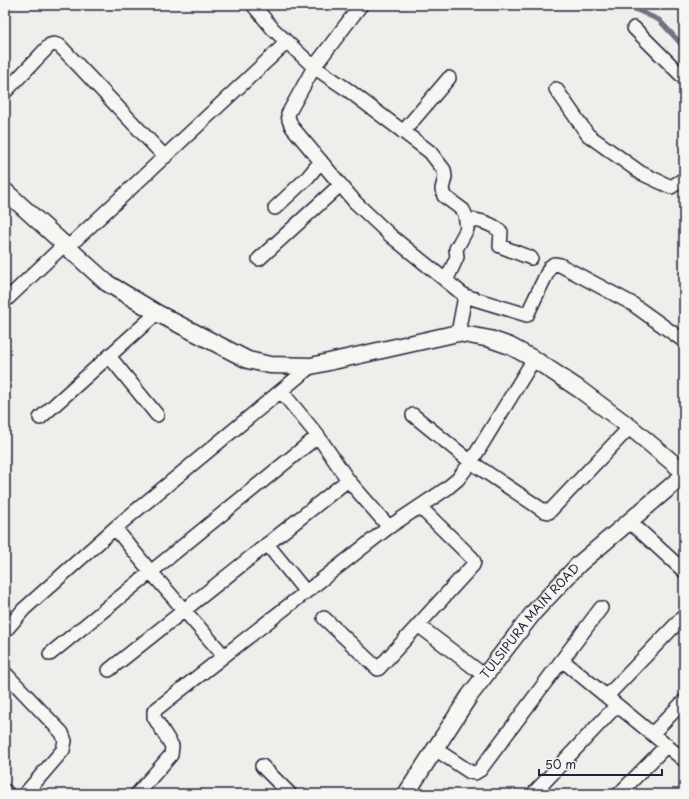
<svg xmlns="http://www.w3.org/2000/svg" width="689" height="799" viewBox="0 0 689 799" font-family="'Playpen Sans',sans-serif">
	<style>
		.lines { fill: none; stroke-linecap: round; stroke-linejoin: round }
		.stream { stroke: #727281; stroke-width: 5 }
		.minor-casing { stroke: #22223b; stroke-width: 16 }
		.tertiary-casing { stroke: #22223b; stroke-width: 19 }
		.minor { stroke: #f6f6f2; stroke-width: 13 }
		.tertiary { stroke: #f6f6f2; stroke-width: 16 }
		.labels { text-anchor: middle; stroke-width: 4; stroke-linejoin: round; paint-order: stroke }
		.street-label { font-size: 12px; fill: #22223b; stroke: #f6f6f2 }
	</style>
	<rect width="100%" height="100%" fill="#eeeeeb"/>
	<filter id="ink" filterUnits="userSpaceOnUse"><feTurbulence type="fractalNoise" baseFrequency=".025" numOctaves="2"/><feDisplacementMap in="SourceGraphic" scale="8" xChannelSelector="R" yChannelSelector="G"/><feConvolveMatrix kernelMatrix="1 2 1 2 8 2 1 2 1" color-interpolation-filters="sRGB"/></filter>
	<g filter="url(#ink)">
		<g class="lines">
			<path class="stream" d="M 626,5 L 659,20 L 684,47"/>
			<defs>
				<path id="minor" d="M 253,5 L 273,29 L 314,67 L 288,114 L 289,120 L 292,127 L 355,202 L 391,236 L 465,296 L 458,333
					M 361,5 L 314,67 L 348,90 L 430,152 L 444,170 L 445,177 L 442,189 L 444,196 L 463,210 L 465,214 L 467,229 L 456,249 L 457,257 L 446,281
					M 634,28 L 684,78
					M 556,89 L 588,135 L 641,173 L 671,187 L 684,179
					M 5,92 L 50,45 L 54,44 L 60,46 L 165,157
					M 403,132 L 449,78
					M 275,208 L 308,177 L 321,161
					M 466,219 C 480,220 492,223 501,232 L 500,246 L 531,258
					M 67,248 L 286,43
					M 259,259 L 340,185
					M 465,296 L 527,315 L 550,267 L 554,264 L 560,265 L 631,303 L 684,341
					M 5,301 L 64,245
					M 109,356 L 157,415
					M 281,391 L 318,436
					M 413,415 L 471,462 L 544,511 L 549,512 L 630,427
					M 40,418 L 157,313
					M 628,522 L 639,530 L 684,571
					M 389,527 L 446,489 L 458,479 L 471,462 L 534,359
					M 115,528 L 150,571 L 224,656 L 154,711 L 154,717 L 172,746 L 171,755 L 137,794
					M 267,544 L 306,592
					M 324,618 L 378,669 L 473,565 L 474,562 L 472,558 L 420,507
					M 418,625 L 485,676
					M 5,631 L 24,609 L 115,528 L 311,366
					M 50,654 L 318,436 L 348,480 L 389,527 L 224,656
					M 562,660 L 601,608
					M 109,670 L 348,480
					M 5,673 L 62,733 L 65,741 L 63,750 L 25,794
					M 607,696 L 684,616
					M 653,733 L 684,701
					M 435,749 L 470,772 L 475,773 L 480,770 L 562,660 L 684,760
					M 262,766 L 290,794
					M 5,791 L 8,794
					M 533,794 L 617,705
					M 619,794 L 667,745"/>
				<g id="tertiary">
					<path d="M 5,191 L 107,283 L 157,313 L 248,360 L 270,365 L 311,366 L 458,333 L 490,339 L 510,346 L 534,359 L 579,389 L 630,427 L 684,472"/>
					<path id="s1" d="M 406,794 L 470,695 L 534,612 L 579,564 L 684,475"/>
				</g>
			</defs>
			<use href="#minor" class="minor-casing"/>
			<use href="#tertiary" class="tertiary-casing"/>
			<use href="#minor" class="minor"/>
			<use href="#tertiary" class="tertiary"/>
		</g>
	</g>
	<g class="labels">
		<g class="street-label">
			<text dy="4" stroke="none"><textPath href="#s1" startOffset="213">TULSIPURA MAIN ROAD</textPath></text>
		</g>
	</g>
	<rect width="689" height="799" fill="none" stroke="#f6f6f2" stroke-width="20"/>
	<rect x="10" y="10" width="669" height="779" fill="none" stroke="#22223b" stroke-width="1.5" filter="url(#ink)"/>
	<path d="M539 769v6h123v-6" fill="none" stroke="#22223b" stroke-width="2"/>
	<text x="545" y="769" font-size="12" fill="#22223b" stroke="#f6f6f2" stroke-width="3" paint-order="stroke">50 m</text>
</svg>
